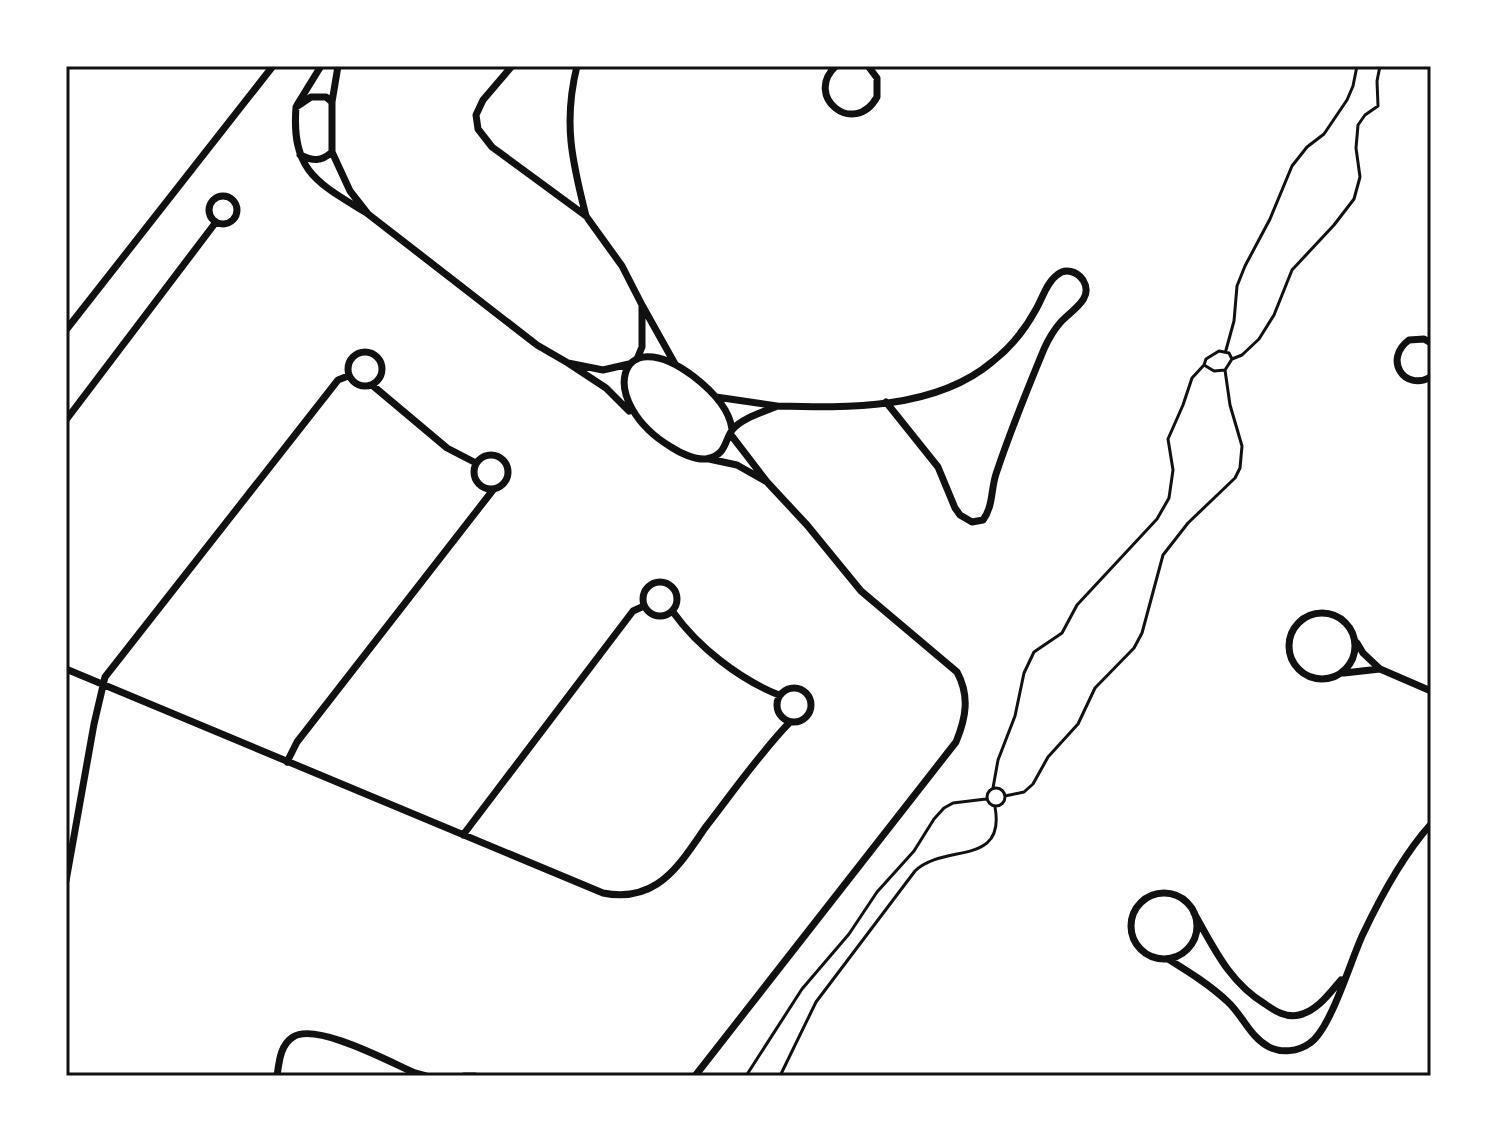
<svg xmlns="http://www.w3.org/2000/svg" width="1497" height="1142" viewBox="0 0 1497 1142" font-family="Mulish,sans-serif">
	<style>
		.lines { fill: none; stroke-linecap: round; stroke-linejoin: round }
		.path { stroke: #111; stroke-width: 3 }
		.minor { stroke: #111; stroke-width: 7 }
		.neatline { fill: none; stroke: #111; stroke-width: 3 }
	</style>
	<rect width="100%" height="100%" fill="#fff"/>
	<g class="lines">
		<path class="path" d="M 1226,350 L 1234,321 L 1237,286 L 1245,266 L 1270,219 L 1292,166 L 1307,147 L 1324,134 L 1347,100 L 1353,86 L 1357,66
			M 1232,359 L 1229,353 L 1219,351 L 1206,359 L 1204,365 L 1214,371 L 1225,370 L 1232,359 L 1242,355 L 1259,339 L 1274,315 L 1292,270 L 1334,225 L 1354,199 L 1360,177 L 1356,148 L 1358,125 L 1365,115 L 1378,106 L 1377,81 L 1380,66
			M987 797a9 9 0 1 1 18 0a9 9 0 1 1-18 0Z
			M 993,788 L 998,760 L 1015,716 L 1024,673 L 1034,652 L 1062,633 L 1077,605 L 1157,519 L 1169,498 L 1173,470 L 1168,439 L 1183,405 L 1192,378 L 1204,365
			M 1005,796 L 1024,792 L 1033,784 L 1048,757 L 1078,724 L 1095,688 L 1134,648 L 1142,633 L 1163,555 L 1188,523 L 1235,478 L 1240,468 L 1242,446 L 1230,405 L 1225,370
			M 746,1076 L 802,989 L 849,934 L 877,892 L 914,851 L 934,819 L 944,808 L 953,803 L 986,799
			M 780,1076 L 816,1002 L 915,871 C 944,843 1006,867 995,807"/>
		<path class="minor" d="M 512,66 L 483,100 L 476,115 L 478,129 L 492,147 L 586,216 L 622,266 L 642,305
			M 577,66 C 563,122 572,161 586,216
			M 836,66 C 803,96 854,138 877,97 L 877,78 L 868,66
			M 332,102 L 338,66
			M 297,105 L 321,66
			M 300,155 C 313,161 321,162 332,152 L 332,102 L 326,97 L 311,97 L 296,107 C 291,172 318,183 368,214 L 350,191 L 332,152
			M209 210a14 14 0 1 1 28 0a14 14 0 1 1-28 0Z
			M 368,214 L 537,345 L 568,363
			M 66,330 L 273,66
			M 1431,343 L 1424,339 L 1409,340 C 1383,359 1404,392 1431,377
			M348 369a17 17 0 1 1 34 0a17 17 0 1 1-34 0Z
			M 637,359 L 642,347 L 642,305 L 675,364
			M 372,385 L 447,448 L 476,463
			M 716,397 L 777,406 C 764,412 742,418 733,429 C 724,439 728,455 706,459 C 695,460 680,453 671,447 C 596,402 617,319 693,376 C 710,389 729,407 732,429
			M 777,406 C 847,408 935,410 992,362 C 1010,348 1024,331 1035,311 C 1042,300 1046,283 1057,275 C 1065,268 1077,271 1083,280 C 1095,299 1070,311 1060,323 C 1053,331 1048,340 1044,349 C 1027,390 1010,432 996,474 C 991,489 993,507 983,520 L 972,522 L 960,515 L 955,508 L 938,467 L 886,402
			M 629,411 L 606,388 L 568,363 L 603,370 L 629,364
			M 66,420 L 216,222
			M474 472a17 17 0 1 1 34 0a17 17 0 1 1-34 0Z
			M 709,459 L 737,465 L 767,482 L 731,435
			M643 599a17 17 0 1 1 34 0a17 17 0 1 1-34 0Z
			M 673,612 C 698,647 739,679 779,695
			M1289 646a33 33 0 1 1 66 0a33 33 0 1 1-66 0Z
			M 66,669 L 603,893 C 623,897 640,895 657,884 C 677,871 691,848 705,828 C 733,792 759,754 790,722
			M 1380,669 L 1431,691
			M 1344,673 L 1380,669 L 1363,653 L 1357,643
			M777 705a17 17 0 1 1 34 0a17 17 0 1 1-34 0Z
			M 287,762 L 297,742 L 493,490
			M 463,835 L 633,611 L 644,606
			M 66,881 L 94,724 L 105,677 L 338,380 L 348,376
			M1131 926a33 33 0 1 1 66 0a33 33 0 1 1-66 0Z
			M 1194,913 C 1214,948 1229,982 1265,1004 C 1275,1011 1286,1018 1299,1015 C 1317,1011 1329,994 1341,980
			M 1168,959 C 1189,972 1210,985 1228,1002 C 1243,1016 1250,1037 1269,1047 C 1281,1053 1298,1052 1310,1043 C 1331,1029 1351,959 1363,934 C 1381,896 1403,855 1431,824
			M 277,1076 C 279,1063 280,1045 293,1037 C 316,1022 390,1062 415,1073
			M 420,1076 L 415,1073 L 426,1076
			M 464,1076 L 475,1076
			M 695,1076 L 956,742 C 966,718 970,696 957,672 L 861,591 L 807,525 L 767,482"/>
	</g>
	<rect width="1497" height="1142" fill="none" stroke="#ffffff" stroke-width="136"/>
	<rect x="68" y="68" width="1361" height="1006" class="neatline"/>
</svg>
